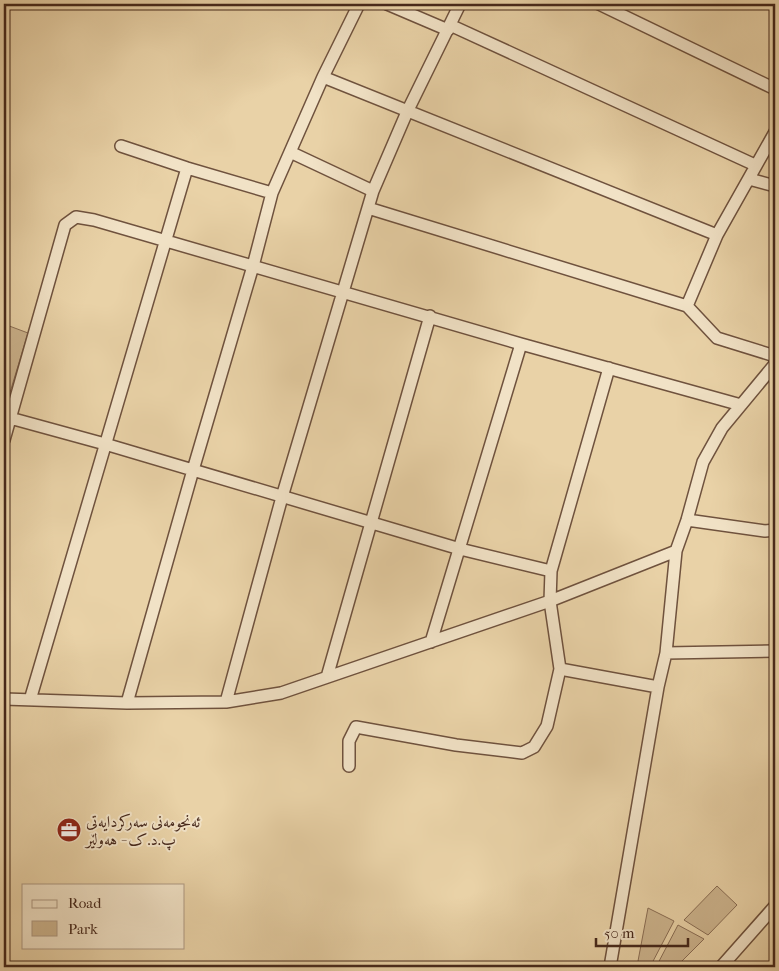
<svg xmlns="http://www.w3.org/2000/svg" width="779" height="971" viewBox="0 0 779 971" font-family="'IM FELL French Canon',Amiri,serif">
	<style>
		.green { fill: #cdb58f; stroke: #8a6e55 }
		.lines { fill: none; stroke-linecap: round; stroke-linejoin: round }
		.street-casing { stroke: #6f523e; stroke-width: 14 }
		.street { stroke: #f1e2c6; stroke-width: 11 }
		.labels { text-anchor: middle; stroke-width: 4; stroke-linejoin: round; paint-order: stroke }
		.poi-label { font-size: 16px; fill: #46281b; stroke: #f1e2c6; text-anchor: start }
	</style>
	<rect width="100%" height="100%" fill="#e9d2a7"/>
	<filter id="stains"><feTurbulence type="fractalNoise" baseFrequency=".004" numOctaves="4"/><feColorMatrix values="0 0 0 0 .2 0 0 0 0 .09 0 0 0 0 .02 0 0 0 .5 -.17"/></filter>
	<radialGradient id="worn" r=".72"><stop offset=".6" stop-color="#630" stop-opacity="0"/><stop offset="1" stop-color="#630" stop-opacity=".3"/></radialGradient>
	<path class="green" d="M 4,324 L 28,333 L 4,412 Z
		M 717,886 L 737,905 L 708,935 L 684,920 Z
		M 648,908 L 674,921 L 650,967 L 647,967 L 638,961 Z
		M 678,925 L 704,939 L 676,967 L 656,967 Z"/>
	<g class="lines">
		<defs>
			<path id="street" d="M 387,4 L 448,30
				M 599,4 L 775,89
				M 450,25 L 755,165
				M 323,77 L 717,235
				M 121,146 L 187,168 L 272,193
				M 290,152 L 373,191
				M 749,179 L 775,186
				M 368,208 L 687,306 L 717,338 L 775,356
				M 687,306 L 717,235 L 775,132
				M 10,418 L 105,444 L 460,549 L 551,571
				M 4,440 L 65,225 L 76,217 L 94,220 L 521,344 L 741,405
				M 687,520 L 765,531 L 775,530
				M 431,642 L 521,344
				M 666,653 L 775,651
				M 560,669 L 658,687
				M 327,677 L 430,316
				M 4,699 L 127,703 L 226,702 L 281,693 L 550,601 L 676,551
				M 30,700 L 187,168
				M 226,702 L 282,497 L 373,191 L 407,112 L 460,4
				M 127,703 L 193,470 L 253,266 L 272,193 L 323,77 L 359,4
				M 349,766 L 349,741 L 356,727 L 456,745 L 522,753 L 534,747 L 547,726 L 560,669 L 550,601 L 551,571 L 609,368
				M 610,967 L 658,687 L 666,653 L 676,551 L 687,520 L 703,462 L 722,428 L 775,364
				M 721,967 L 775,906"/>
		</defs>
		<use href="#street" class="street-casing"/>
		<use href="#street" class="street"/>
	</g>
	<defs>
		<symbol id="office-disc" viewBox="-11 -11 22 22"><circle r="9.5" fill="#8f2418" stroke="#f1e2c6"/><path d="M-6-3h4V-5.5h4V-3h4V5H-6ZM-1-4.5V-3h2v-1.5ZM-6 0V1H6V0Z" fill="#fff"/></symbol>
	</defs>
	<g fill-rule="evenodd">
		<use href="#office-disc" x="55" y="816" width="28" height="28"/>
	</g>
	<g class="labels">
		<g class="poi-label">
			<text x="86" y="827">ئەنجومەنی سەرکردایەتی<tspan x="86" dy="18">پ.د.ک - هەولێر</tspan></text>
		</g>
	</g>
	<rect width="779" height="971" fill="none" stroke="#e9d2a7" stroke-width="20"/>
	<rect x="5" y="5" width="769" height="961" fill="none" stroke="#46281b" stroke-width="2.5"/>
	<rect x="10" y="10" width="759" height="951" fill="none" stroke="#46281b"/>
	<rect x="22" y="884" width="162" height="65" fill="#f1e2c6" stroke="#ad9882"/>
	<rect x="32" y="900" width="25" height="8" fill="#f1e2c6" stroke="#ad9882"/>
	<text x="68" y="908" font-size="15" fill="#46281b">Road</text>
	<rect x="32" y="921" width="25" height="15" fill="#cdb58f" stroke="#ad9882"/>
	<text x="68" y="934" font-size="15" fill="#46281b">Park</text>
	<path d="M596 938v8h92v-8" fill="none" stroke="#46281b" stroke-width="2.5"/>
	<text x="604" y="938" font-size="15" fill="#46281b" stroke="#f1e2c6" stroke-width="4" paint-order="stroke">50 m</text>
	<rect width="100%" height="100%" filter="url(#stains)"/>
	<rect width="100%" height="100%" fill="url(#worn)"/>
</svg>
